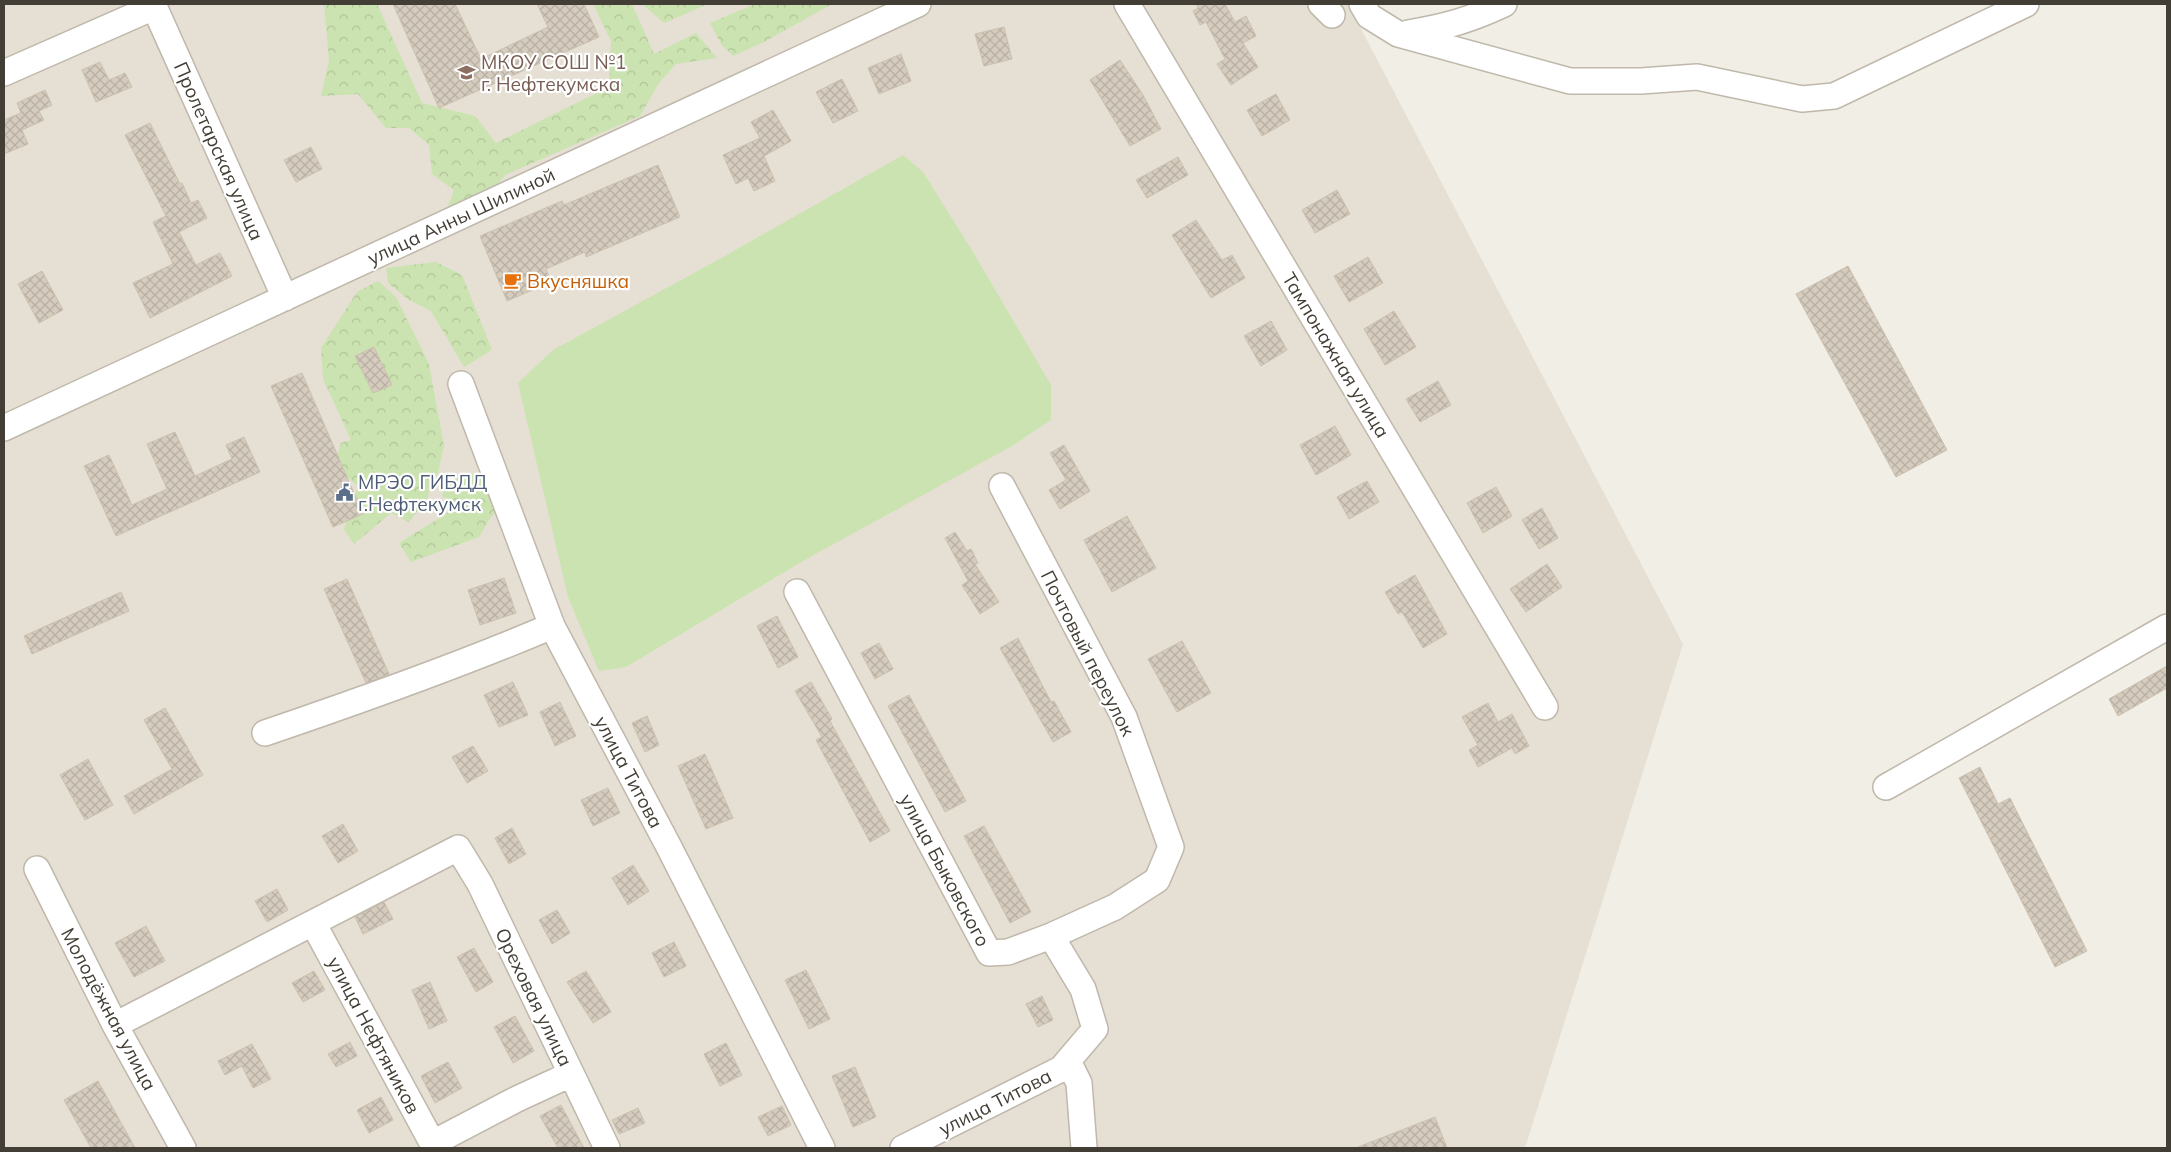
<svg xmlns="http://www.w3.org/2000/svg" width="2171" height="1152" viewBox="0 0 2171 1152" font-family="Mulish,sans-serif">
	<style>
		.residential { fill: #e5e0d3 }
		.green { fill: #cbe3b0 }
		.forest { fill: url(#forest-crowns); fill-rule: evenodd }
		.building { fill: url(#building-cross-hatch); stroke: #ccc1af }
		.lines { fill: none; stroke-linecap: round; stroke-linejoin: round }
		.minor-casing { stroke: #bfb8ab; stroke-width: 28 }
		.minor { stroke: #fff; stroke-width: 25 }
		.labels { text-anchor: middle; stroke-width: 4.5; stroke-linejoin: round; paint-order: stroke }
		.education-label { font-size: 19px; fill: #785e54; stroke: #fff; text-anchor: start }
		.street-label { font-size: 19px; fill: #433e35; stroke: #fff }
		.food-label { font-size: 19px; fill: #c56008; stroke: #fff; text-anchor: start }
		.service-label { font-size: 19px; fill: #4e5e75; stroke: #fff; text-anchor: start }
	</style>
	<defs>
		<pattern id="forest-crowns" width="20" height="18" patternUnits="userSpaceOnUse" patternTransform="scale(1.25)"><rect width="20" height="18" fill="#cbe3b0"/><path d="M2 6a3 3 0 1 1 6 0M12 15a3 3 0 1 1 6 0" fill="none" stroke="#b0c498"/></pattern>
		<pattern id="building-cross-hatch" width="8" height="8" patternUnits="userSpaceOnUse" patternTransform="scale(1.25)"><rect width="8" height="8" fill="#d5ccbe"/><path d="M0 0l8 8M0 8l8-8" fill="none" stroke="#b8b0a4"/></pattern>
	</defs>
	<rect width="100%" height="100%" fill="#f1eee5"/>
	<path class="residential" d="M 4,4 L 1348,4 L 1683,644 L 1525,1148 L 4,1148 Z"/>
	<path class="green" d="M 903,155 L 923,172 L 973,252 L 1051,385 L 1051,420 L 1012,446 L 803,561 L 626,667 L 599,671 L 568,597 L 518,383 L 553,350 L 725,256 Z"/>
	<path class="forest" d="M 324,4 L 377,4 L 422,103 L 475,116 L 496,143 L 609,87 L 611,41 L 593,4 L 632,4 L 654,54 L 696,33 L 717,58 L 676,64 L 659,83 L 640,116 L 505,175 L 493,190 L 448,207 L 454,190 L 432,174 L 429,145 L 409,128 L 386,128 L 358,94 L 321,96 L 329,60 Z
		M 642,4 L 708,4 L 664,23 Z
		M 755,4 L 832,4 L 764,42 L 733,56 L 721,44 L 710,23 Z
		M 436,262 L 462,275 L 492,350 L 464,367 L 431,311 L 409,300 L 388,283 L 386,268 Z
		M 378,281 L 396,297 L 429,364 L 444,446 L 437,476 L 431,481 L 428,497 L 409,522 L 391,513 L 354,544 L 344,529 L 358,486 L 334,466 L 341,443 L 351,440 L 323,379 L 321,348 L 357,292 ZM 356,356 L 391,385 L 373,393 Z
		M 467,473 L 505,484 L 508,501 L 491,517 L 479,537 L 411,562 L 399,543 L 457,507 L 442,496 L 446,485 Z"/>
	<path class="building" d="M 393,4 L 455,4 L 481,59 L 548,27 L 537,4 L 584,4 L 599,37 L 439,108 Z
		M 1196,4 L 1225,4 L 1235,22 L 1246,16 L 1256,36 L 1243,43 L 1258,67 L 1231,85 L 1217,64 L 1225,59 L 1206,22 L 1200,25 L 1193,11 L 1198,8 Z
		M 1004,27 L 1012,59 L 984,66 L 975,34 Z
		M 901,54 L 911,81 L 879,94 L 868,68 Z
		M 1120,60 L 1143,95 L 1161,129 L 1130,146 L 1090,80 Z
		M 100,62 L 109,80 L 125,73 L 132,87 L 96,102 L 82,70 Z
		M 842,79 L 858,111 L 833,123 L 816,92 Z
		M 45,90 L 52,105 L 39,111 L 44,120 L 22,130 L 28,144 L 4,154 L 4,120 L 21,113 L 17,103 Z
		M 1276,94 L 1290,120 L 1262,136 L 1247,110 Z
		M 773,110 L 791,141 L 764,156 L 775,181 L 754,191 L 748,178 L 736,184 L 723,155 L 760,138 L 751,122 Z
		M 150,123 L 180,184 L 182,183 L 191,203 L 198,200 L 207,218 L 179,232 L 196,265 L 220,253 L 232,276 L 150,318 L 133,283 L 173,264 L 153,222 L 166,216 L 125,135 Z
		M 311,147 L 322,169 L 296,182 L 284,160 Z
		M 1178,157 L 1188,175 L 1147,198 L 1136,180 Z
		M 658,165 L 680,217 L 586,257 L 585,252 L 546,269 L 551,282 L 507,301 L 480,236 L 562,201 L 564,205 Z
		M 1337,190 L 1350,214 L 1315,233 L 1302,210 Z
		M 1196,220 L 1222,260 L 1232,255 L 1245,278 L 1211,298 L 1172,235 Z
		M 1368,257 L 1383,283 L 1349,302 L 1334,276 Z
		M 1848,266 L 1947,450 L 1896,477 L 1796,294 Z
		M 42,271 L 63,310 L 39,323 L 18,284 Z
		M 1394,311 L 1416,347 L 1385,365 L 1364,329 Z
		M 1271,321 L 1287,350 L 1261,366 L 1244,336 Z
		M 374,347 L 392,385 L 373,393 L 355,356 Z
		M 302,373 L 363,514 L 333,527 L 271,386 Z
		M 1438,381 L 1451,405 L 1420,422 L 1406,399 Z
		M 1335,426 L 1351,455 L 1316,475 L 1300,445 Z
		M 175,432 L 195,476 L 232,459 L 226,445 L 244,437 L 260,472 L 116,536 L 84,466 L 109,455 L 132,505 L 167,489 L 147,444 Z
		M 1064,445 L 1090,491 L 1060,509 L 1049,490 L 1066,480 L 1050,453 Z
		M 1367,481 L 1379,502 L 1349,519 L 1337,497 Z
		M 1496,487 L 1512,516 L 1483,533 L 1467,503 Z
		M 1542,508 L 1558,538 L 1539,549 L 1522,520 Z
		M 1127,516 L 1156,568 L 1112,592 L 1084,540 Z
		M 955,532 L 967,551 L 971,549 L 978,563 L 975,564 L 999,602 L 980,614 L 962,585 L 968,581 L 945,538 Z
		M 1547,564 L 1562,587 L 1526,612 L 1510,589 Z
		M 1415,575 L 1447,634 L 1423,648 L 1402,612 L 1398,614 L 1385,592 Z
		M 504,578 L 516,613 L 480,625 L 468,590 Z
		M 347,579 L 389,674 L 366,683 L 324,589 Z
		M 121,592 L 129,611 L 32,654 L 24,636 Z
		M 777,616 L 798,657 L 778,668 L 757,626 Z
		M 1018,638 L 1051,702 L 1054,701 L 1071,732 L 1053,742 L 1000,648 Z
		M 1182,641 L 1211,693 L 1177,712 L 1148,659 Z
		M 879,643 L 893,669 L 875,679 L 861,653 Z
		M 2167,666 L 2167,688 L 2118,716 L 2109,699 Z
		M 513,682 L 528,715 L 499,727 L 484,695 Z
		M 811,682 L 832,719 L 830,721 L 890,831 L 870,842 L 816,740 L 822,737 L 795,691 Z
		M 909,695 L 966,801 L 945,812 L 888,706 Z
		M 560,702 L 576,736 L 555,746 L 540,712 Z
		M 1488,703 L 1498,722 L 1512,714 L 1529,746 L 1515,754 L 1512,748 L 1478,767 L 1469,750 L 1478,745 L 1462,717 Z
		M 165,708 L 203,775 L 134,814 L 124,796 L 172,769 L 144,720 Z
		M 647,716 L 659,745 L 645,752 L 632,723 Z
		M 473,746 L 488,771 L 467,783 L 452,757 Z
		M 705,754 L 733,818 L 706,829 L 678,766 Z
		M 88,759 L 113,805 L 85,820 L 60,775 Z
		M 1980,767 L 1998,804 L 2010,798 L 2087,951 L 2055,967 L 1959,778 Z
		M 608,788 L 620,813 L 593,826 L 581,800 Z
		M 343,824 L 358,851 L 338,863 L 322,836 Z
		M 984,826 L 1031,912 L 1010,923 L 964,836 Z
		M 512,828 L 526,854 L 509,864 L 495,838 Z
		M 633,865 L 649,891 L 628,905 L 612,878 Z
		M 277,889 L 288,910 L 267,922 L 255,901 Z
		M 384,902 L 393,919 L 363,934 L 355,917 Z
		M 557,910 L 570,933 L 552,944 L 539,920 Z
		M 146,926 L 165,961 L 134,977 L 115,943 Z
		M 674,942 L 686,966 L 664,977 L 652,953 Z
		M 474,948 L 493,982 L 476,992 L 457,957 Z
		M 806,970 L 830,1019 L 809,1029 L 785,980 Z
		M 314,971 L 325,990 L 303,1002 L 292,983 Z
		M 586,971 L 611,1012 L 593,1023 L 567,982 Z
		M 430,982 L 447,1021 L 429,1029 L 412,990 Z
		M 1042,996 L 1053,1020 L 1038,1027 L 1026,1004 Z
		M 515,1016 L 534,1051 L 513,1063 L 494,1027 Z
		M 350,1042 L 357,1056 L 336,1067 L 328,1054 Z
		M 726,1043 L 742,1075 L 720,1086 L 704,1054 Z
		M 252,1044 L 271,1079 L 253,1088 L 242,1066 L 225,1075 L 218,1061 Z
		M 448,1062 L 462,1088 L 435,1103 L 421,1076 Z
		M 855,1067 L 876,1117 L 853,1127 L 832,1076 Z
		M 98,1081 L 135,1148 L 91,1148 L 64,1100 Z
		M 381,1097 L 393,1120 L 369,1133 L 357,1110 Z
		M 561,1105 L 584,1148 L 558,1148 L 540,1116 Z
		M 782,1106 L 791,1125 L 768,1136 L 758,1117 Z
		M 638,1108 L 645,1123 L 619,1134 L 612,1120 Z
		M 1435,1117 L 1447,1148 L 1358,1148 L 1358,1147 Z"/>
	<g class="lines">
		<defs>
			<path id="minor" d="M 153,4 L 285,298
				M 1127,4 L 1545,707
				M 1321,4 L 1332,15
				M 1362,4 L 1369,16 L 1398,34 L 1570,81 L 1641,81 L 1697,77 L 1802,99 L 1834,96 L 2026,4
				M 1408,33 C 1445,27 1470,20 1504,4
				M 4,73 L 154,7
				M 461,384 L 552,626 L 669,847 L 822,1148
				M 4,428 L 918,4
				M 797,592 L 989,953 L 1008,952 L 1051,936 L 1115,907 L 1157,880 L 1171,847 L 1124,717 L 1002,486
				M 265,733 C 362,700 458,666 552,626
				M 1886,787 L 2167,627
				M 37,869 L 115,1025 L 183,1148
				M 313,923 L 435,1148
				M 115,1025 L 458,848 L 480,884 L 607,1148
				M 1068,1061 L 1079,1083 L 1084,1148
				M 433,1143 L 517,1099 L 571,1074
				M 903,1148 L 1061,1069 L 1095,1029 L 1083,989 L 1051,936"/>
		</defs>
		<use href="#minor" class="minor-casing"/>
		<use href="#minor" class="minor"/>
	</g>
	<defs>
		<symbol id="school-bare" viewBox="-9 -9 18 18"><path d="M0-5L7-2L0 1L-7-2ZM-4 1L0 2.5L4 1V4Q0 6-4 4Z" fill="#8d6e63" stroke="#fff" stroke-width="2.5" paint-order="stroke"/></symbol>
		<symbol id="cafe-bare" viewBox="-9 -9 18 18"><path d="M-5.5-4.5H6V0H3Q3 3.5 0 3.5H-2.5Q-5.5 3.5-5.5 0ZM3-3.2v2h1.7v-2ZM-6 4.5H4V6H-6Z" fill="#e8710a" stroke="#fff" stroke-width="2.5" paint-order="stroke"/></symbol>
		<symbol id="civic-bare" viewBox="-9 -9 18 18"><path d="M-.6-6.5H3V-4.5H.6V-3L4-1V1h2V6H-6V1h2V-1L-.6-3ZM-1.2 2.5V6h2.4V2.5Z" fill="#5c6f8a" stroke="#fff" stroke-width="2.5" paint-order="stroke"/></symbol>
	</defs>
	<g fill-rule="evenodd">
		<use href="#school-bare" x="454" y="60" width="25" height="25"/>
		<use href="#cafe-bare" x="500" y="268" width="25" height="25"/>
		<use href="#civic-bare" x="332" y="480" width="25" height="25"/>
	</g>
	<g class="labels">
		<g class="education-label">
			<text x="481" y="69">МКОУ СОШ №1<tspan x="481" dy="22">г. Нефтекумска</tspan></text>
		</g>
		<g class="street-label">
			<text transform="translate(219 151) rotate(66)" y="7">Пролетарская улица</text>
			<text transform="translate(461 216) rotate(-25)" y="7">улица Анны Шилиной</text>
			<text transform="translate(1336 355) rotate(59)" y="7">Тампонажная улица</text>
			<text transform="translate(1088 653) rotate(63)" y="7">Почтовый переулок</text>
			<text transform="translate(629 772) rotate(62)" y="7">улица Титова</text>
			<text transform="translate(945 870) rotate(62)" y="7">улица Быковского</text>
			<text transform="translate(534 997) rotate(64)" y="7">Ореховая улица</text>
			<text transform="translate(109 1009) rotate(62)" y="7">Молодёжная улица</text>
			<text transform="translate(374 1035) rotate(62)" y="7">улица Нефтяников</text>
			<text transform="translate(995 1102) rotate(-27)" y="7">улица Титова</text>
		</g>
		<g class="food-label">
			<text x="527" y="288">Вкусняшка</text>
		</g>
		<g class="service-label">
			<text x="358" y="489">МРЭО ГИБДД<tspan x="358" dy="22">г.Нефтекумск</tspan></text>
		</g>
	</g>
	<rect width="2171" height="1152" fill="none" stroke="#433e35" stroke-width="10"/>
</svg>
